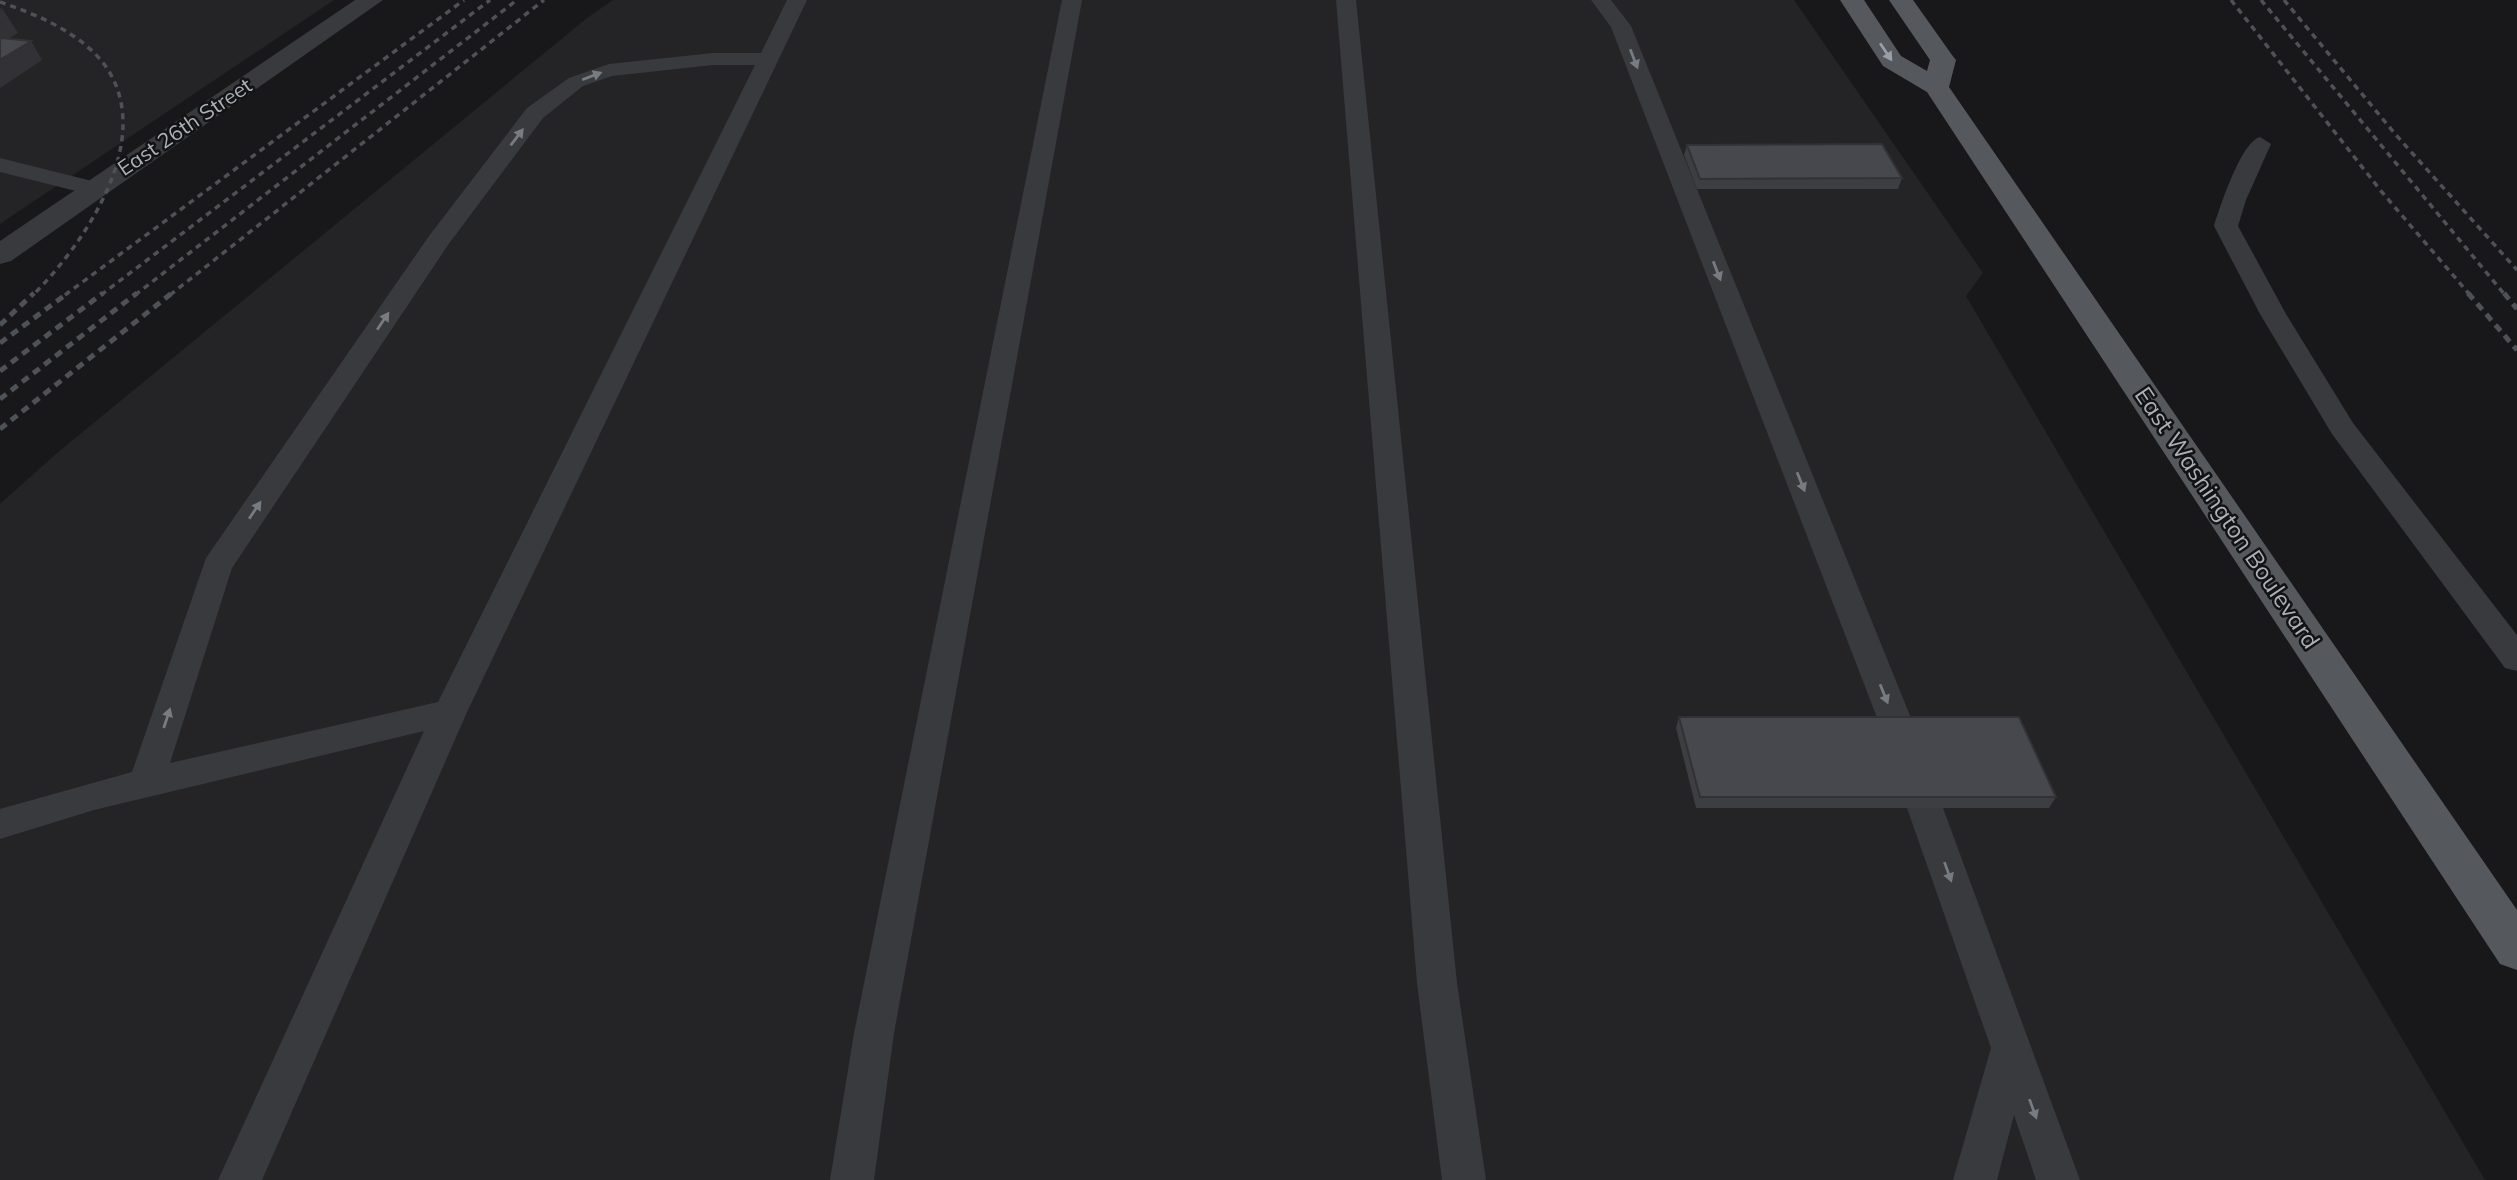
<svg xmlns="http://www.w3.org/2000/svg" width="2517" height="1180" viewBox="0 0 2517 1180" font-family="Mulish,sans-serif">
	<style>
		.built { fill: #242427 }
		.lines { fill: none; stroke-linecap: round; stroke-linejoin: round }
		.service { fill: #393a3e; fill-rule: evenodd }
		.tertiary { fill: #393a3e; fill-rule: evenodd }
		.primary { fill: #55585d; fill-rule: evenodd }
		.rail-far1 { stroke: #4e5155; stroke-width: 3.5; stroke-dasharray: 6 5; stroke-linecap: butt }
		.rail { stroke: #4e5155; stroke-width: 5; stroke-dasharray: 8 6; stroke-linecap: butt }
		.wall { fill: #3d3e42 }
		.shaded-wall { fill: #323236 }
		.building { fill: #47484d; stroke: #323236; stroke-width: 2 }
		.oneway { fill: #999fa7 }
		.oneway2 { fill: #777b82 }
		.labels { text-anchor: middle; stroke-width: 5; stroke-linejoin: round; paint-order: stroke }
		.far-street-label { font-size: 21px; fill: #aab1b9; stroke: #131315 }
		.street-label { font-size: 24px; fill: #aab1b9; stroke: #131315 }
	</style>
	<rect width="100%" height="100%" fill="#18181a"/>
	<path class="built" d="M 0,0 L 334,0 L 0,224 Z
		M 613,0 L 1794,0 L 1983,273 L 1966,296 L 2485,1180 L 0,1180 L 0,504 L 57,453 L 587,18 Z"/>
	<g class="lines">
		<path class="service" d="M 787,0 L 807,0 L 467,712 L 262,1180 L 218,1180 L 424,731 L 94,810 L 0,839 L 0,809 L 132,772 L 206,558 L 429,236 L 527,108 L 569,78 L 609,64 L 713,53 L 761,53 ZM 713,65 L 755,65 L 438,702 L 170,763 L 232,568 L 448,245 L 543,118 L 583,86 L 612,76 Z
			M 1062,0 L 1082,0 L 894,1033 L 874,1180 L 830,1180 L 854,1033 Z
			M 1336,0 L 1356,0 L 1457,983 L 1486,1180 L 1442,1180 L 1417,983 Z
			M 1591,0 L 1611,0 L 1631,26 L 1915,728 L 1910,738 L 1898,741 L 1886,738 L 1881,728 L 1611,27 Z
			M 2260,137 L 2271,144 L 2246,200 L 2238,226 L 2286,314 L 2353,423 L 2517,635 L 2517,671 L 2505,668 L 2332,434 L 2260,314 L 2214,226 C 2220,207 2241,142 2260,137 Z
			M 0,158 L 104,184 L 108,189 L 104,194 L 96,196 L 0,172 Z
			M 1925,793 L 1938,798 L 1943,808 L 2080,1180 L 2036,1180 L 2014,1115 L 1997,1180 L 1953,1180 L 1991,1048 L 1907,808 L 1912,798 Z"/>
		<path class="tertiary" d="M 355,0 L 383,0 L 11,261 L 0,264 L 0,241 Z"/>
		<path class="primary" d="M 1840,0 L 1864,0 L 1901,56 L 1927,71 L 1930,60 L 1889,0 L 1913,0 L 1952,55 L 1956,60 L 1949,87 L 2517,910 L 2517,970 L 2500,964 L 1927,92 L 1883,66 Z"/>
		<path class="rail-far1" d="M 2231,0 L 2381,191 L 2470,295
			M 2261,0 L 2505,295
			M 2284,0 L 2396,135 L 2517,270
			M 0,2 C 38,15 79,32 104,64 C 158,137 85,243 33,295
			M 65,295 L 464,0
			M 101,295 L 490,0
			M 135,295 L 517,0
			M 170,295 L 544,0"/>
		<path class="rail" d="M 2468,293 L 2517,350
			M 2504,293 L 2517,309
			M 0,325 L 34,293
			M 0,343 L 68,293
			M 0,371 L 103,293
			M 0,399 L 137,293
			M 0,429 L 172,293"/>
	</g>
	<path class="wall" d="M 1687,145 L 1902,178 L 1898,189 L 1697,189 L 1684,155 Z
		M 1679,717 L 2056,797 L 2049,808 L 1696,808 L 1676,728 Z"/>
	<path class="shaded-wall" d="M 2,8 L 18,33 L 0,44 L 0,9 Z
		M 31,41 L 42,60 L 0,88 L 0,60 Z"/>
	<path class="building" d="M 1,38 L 31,41 L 0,60 L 0,39 Z
		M 1882,144 L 1902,178 L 1700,179 L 1687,145 Z
		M 1679,717 L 2019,717 L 2056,797 L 1700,797 Z"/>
	<defs><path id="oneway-solid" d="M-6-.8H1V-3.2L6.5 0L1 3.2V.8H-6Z" transform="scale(1.75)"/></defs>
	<use class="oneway" href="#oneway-solid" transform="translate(1886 52) rotate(56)"/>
	<g class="oneway2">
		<use href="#oneway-solid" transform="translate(1634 59) rotate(69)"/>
		<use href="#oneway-solid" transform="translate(592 76) rotate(-21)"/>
		<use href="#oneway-solid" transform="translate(517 137) rotate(-53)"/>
		<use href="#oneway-solid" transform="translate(1717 271) rotate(69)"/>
		<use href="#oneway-solid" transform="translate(383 321) rotate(-56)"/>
		<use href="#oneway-solid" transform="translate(1801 482) rotate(68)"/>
		<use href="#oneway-solid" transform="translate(255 510) rotate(-56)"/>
		<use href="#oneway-solid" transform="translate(1884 694) rotate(68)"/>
		<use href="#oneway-solid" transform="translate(167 718) rotate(-72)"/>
		<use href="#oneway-solid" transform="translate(1948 872) rotate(70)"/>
		<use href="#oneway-solid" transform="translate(2033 1109) rotate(70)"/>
	</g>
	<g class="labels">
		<g class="far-street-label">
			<text transform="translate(185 127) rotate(-34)" y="7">East 26th Street</text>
		</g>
		<g class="street-label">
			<text transform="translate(2227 518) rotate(56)" y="8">East Washington Boulevard</text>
		</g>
	</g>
</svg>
